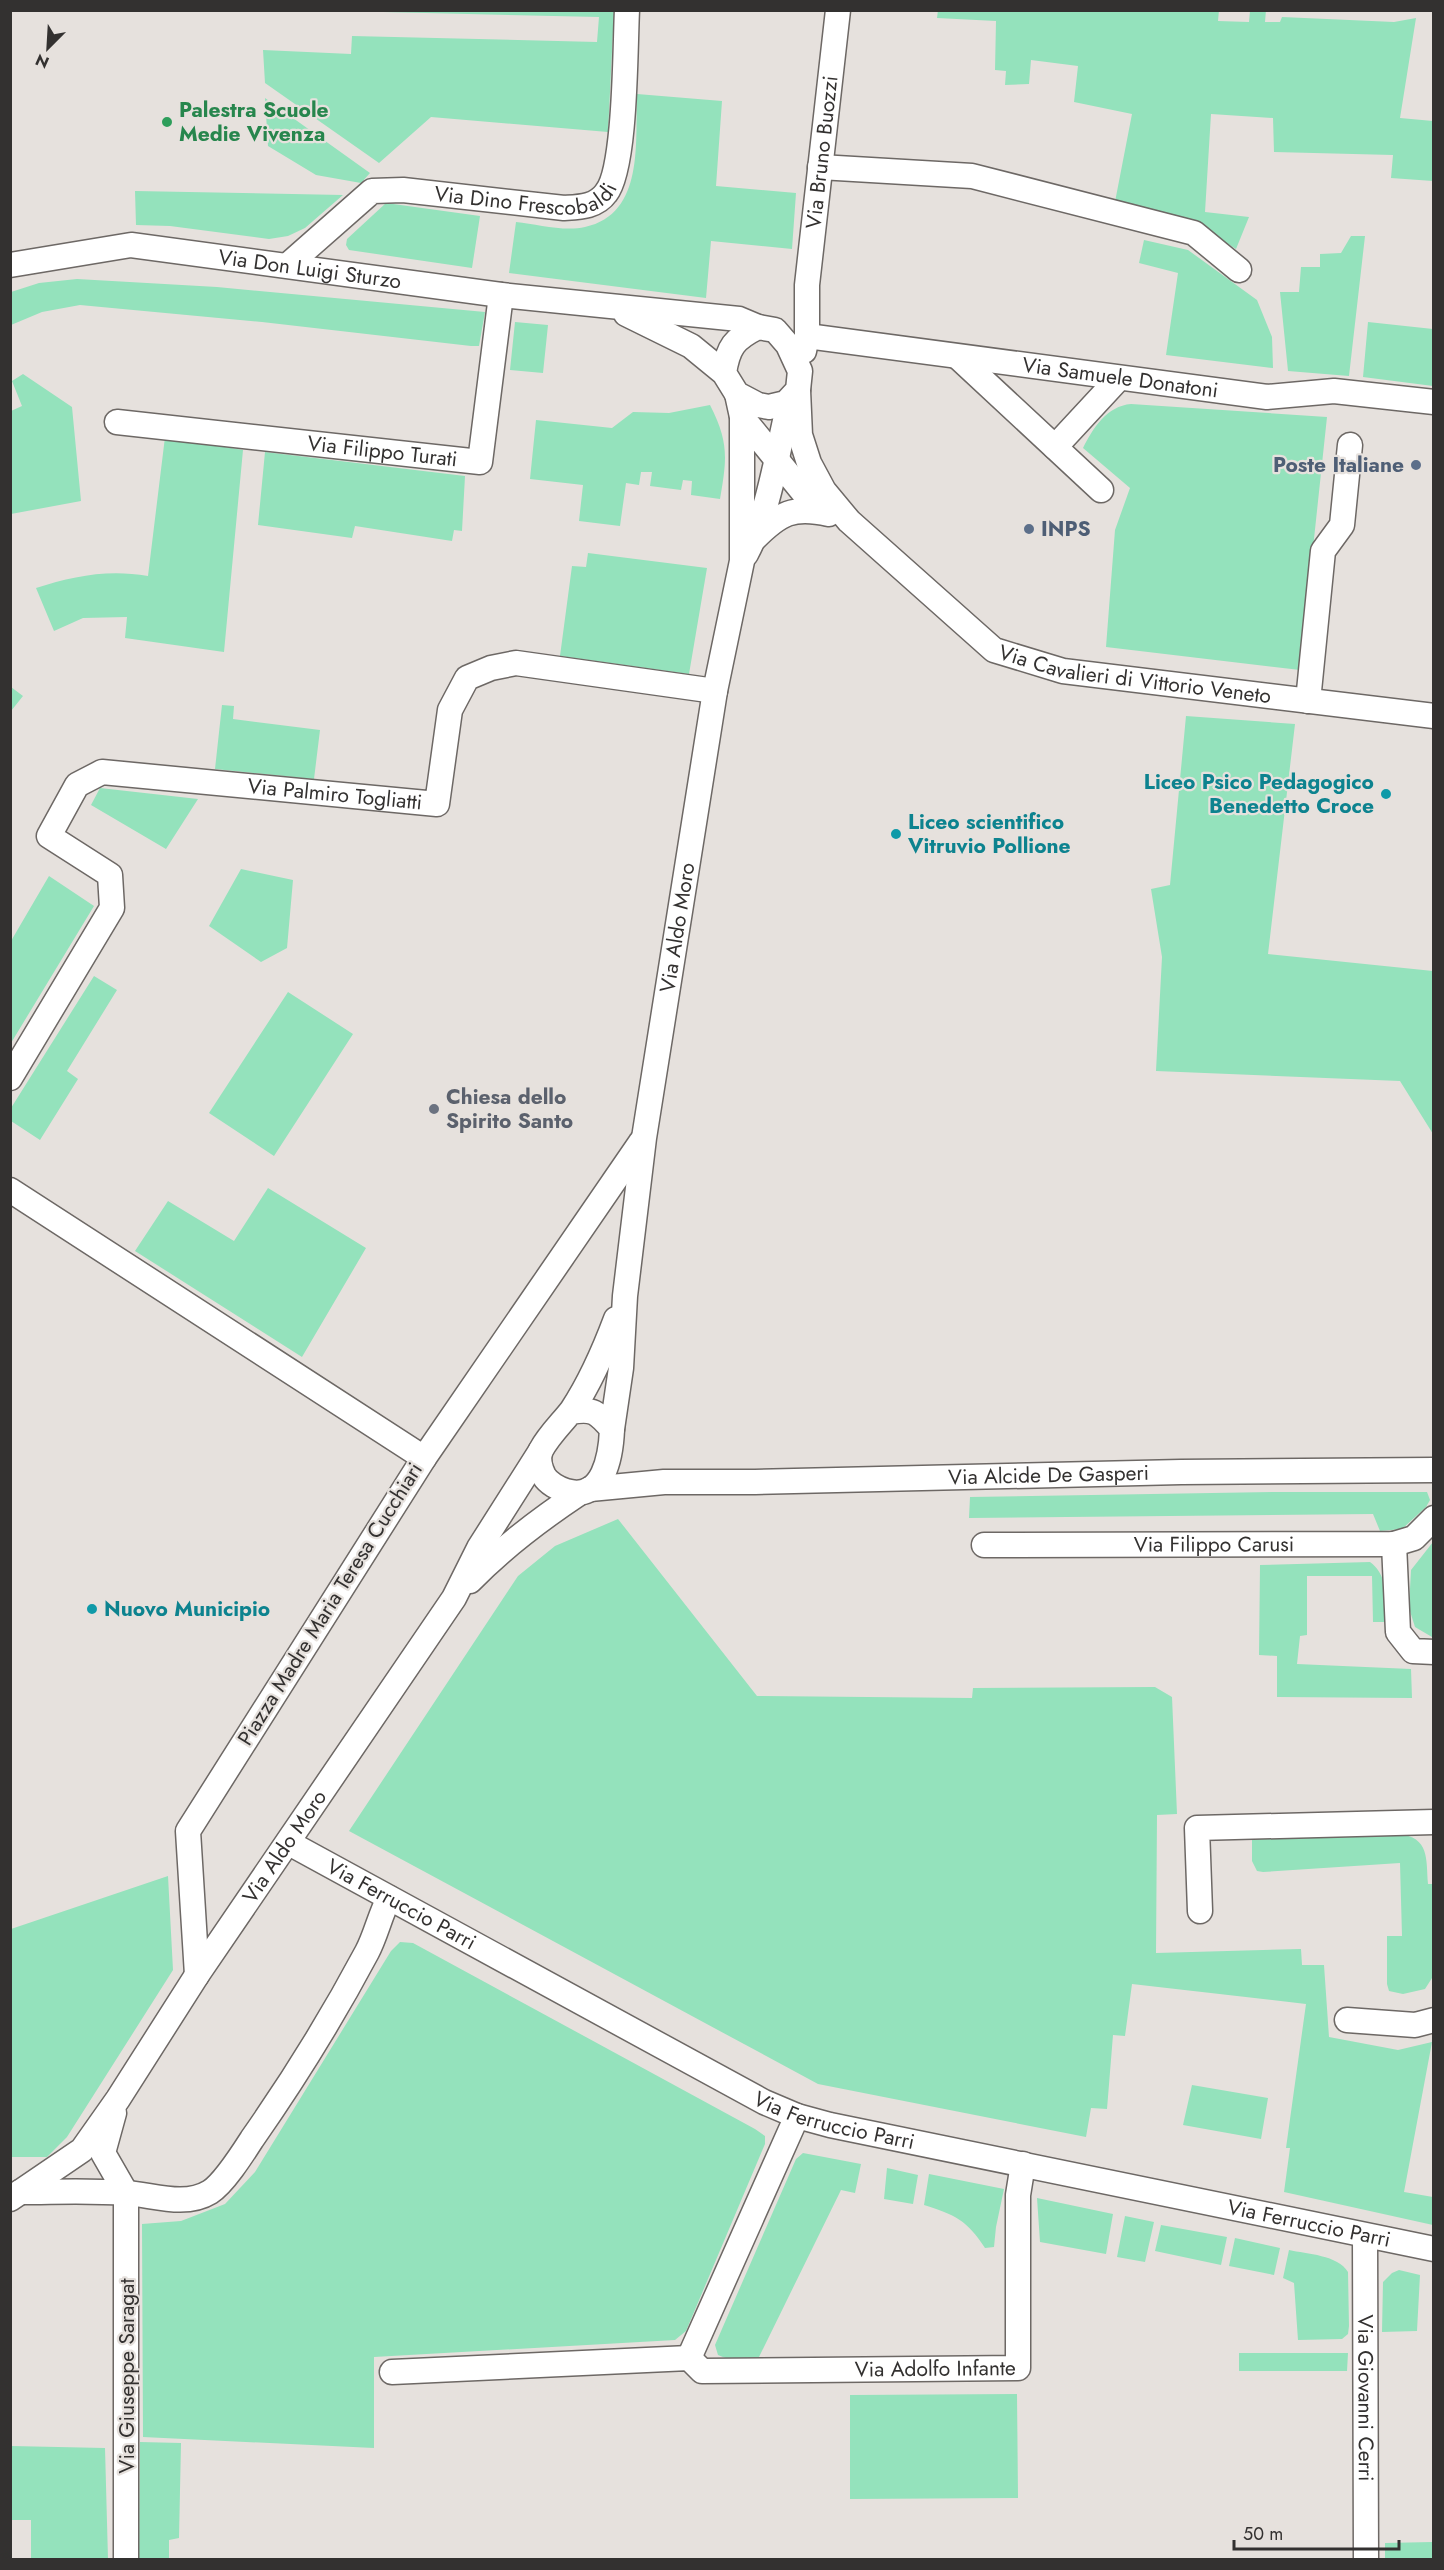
<svg xmlns="http://www.w3.org/2000/svg" width="1444" height="2570" viewBox="0 0 1444 2570" font-family="Jost,sans-serif">
	<style>
		.green { fill: #94e2bc }
		.lines { fill: none; stroke-linecap: round; stroke-linejoin: round }
		.minor-casing { stroke: #6d6865; stroke-width: 27 }
		.minor { stroke: #fff; stroke-width: 24 }
		.leisure-dot { fill: #2e9e5b; stroke: #e6e1dd; stroke-width: 2 }
		.service-dot { fill: #5c6f8a; stroke: #e6e1dd; stroke-width: 2 }
		.culture-dot { fill: #0f9aa8; stroke: #e6e1dd; stroke-width: 2 }
		.worship-dot { fill: #6b7280; stroke: #e6e1dd; stroke-width: 2 }
		.labels { text-anchor: middle; stroke-width: 4.5; stroke-linejoin: round; paint-order: stroke }
		.leisure-label { font-size: 21px; font-weight: bold; fill: #27864d; stroke: #e6e1dd; text-anchor: start }
		.street-label { font-size: 21px; fill: #333130; stroke: #e6e1dd }
		.service-label { font-size: 21px; font-weight: bold; fill: #4e5e75; stroke: #e6e1dd; text-anchor: end }
		.culture-label { font-size: 21px; font-weight: bold; fill: #0d838f; stroke: #e6e1dd; text-anchor: start }
		.worship-label { font-size: 21px; font-weight: bold; fill: #5b616d; stroke: #e6e1dd; text-anchor: start }
	</style>
	<rect width="100%" height="100%" fill="#e6e1dd"/>
	<path class="green" d="M 938,10 L 1219,10 L 1218,21 L 1249,22 L 1250,11 L 1266,10 L 1265,22 L 1280,22 L 1282,17 L 1394,22 L 1416,18 L 1400,118 L 1433,121 L 1433,181 L 1391,178 L 1393,155 L 1274,152 L 1273,118 L 1211,114 L 1205,212 L 1249,217 L 1236,249 L 1203,228 L 1114,207 L 1132,114 L 1074,102 L 1078,66 L 1031,60 L 1029,84 L 1005,85 L 1006,71 L 995,70 L 996,21 L 937,18 Z
		M 341,11 L 614,11 L 608,132 L 431,117 L 379,163 L 265,83 L 263,50 L 351,54 L 352,36 L 597,42 L 599,17 Z
		M 637,94 L 722,101 L 716,186 L 796,193 L 792,249 L 711,241 L 706,298 L 509,273 L 516,222 C 537,224 564,232 585,227 C 645,214 635,141 637,94 Z
		M 265,98 L 370,173 L 361,183 L 316,175 L 268,146 Z
		M 135,191 L 343,195 L 305,228 L 288,236 L 269,239 L 170,226 L 136,225 Z
		M 386,203 L 480,216 L 472,268 L 349,250 L 346,245 L 347,239 Z
		M 1351,236 L 1365,236 L 1349,376 L 1288,371 L 1280,292 L 1299,292 L 1301,267 L 1320,267 L 1320,254 L 1341,253 Z
		M 1144,240 L 1188,250 L 1257,300 L 1272,337 L 1273,368 L 1166,355 L 1178,273 L 1139,263 Z
		M 77,279 L 217,287 L 485,312 L 479,346 L 471,346 L 262,322 L 80,305 L 42,312 L 11,325 L 11,292 L 39,283 Z
		M 515,322 L 548,325 L 543,373 L 510,370 Z
		M 1368,322 L 1433,329 L 1433,386 L 1363,377 Z
		M 23,374 L 72,407 L 81,501 L 11,514 L 11,411 L 22,406 L 12,381 Z
		M 1131,404 L 1327,417 L 1300,670 L 1106,647 L 1115,530 L 1130,488 L 1083,448 C 1093,428 1107,406 1131,404 Z
		M 710,405 C 729,442 727,459 720,499 L 691,495 L 692,481 L 683,480 L 681,490 L 650,486 L 652,472 L 641,472 L 639,485 L 626,483 L 620,526 L 579,521 L 583,485 L 530,479 L 536,420 L 612,428 L 633,412 L 669,413 Z
		M 165,437 L 243,450 L 224,652 L 125,638 L 127,617 L 83,618 L 54,631 L 36,588 C 73,576 108,569 148,576 Z
		M 265,452 L 465,476 L 462,531 L 454,530 L 452,541 L 355,526 L 352,538 L 258,525 Z
		M 588,553 L 707,568 L 689,674 L 560,656 L 572,566 L 586,567 Z
		M 11,687 L 23,696 L 11,711 Z
		M 222,705 L 234,706 L 233,719 L 320,730 L 314,779 L 215,769 Z
		M 1186,716 L 1295,724 L 1268,954 L 1433,971 L 1433,1134 L 1400,1081 L 1156,1071 L 1162,957 L 1151,889 L 1170,885 Z
		M 100,788 L 198,799 L 166,849 L 91,805 Z
		M 241,869 L 293,880 L 287,948 L 261,962 L 209,926 Z
		M 49,876 L 94,906 L 11,1043 L 11,941 Z
		M 94,976 L 117,990 L 67,1071 L 78,1079 L 40,1140 L 11,1121 L 11,1108 Z
		M 288,992 L 353,1034 L 274,1156 L 209,1113 Z
		M 268,1188 L 366,1248 L 302,1357 L 135,1251 L 168,1201 L 234,1241 Z
		M 1275,1492 L 1427,1492 L 1430,1500 L 1426,1507 L 1402,1529 L 1380,1531 L 1373,1514 L 969,1518 L 970,1497 Z
		M 618,1519 L 757,1696 L 972,1698 L 973,1688 L 1155,1687 L 1172,1697 L 1177,1814 L 1157,1815 L 1156,1953 L 1301,1949 L 1302,1965 L 1324,1965 L 1329,2037 L 1398,2050 L 1432,2042 L 1404,2192 L 1433,2197 L 1433,2225 L 1284,2192 L 1290,2148 L 1286,2148 L 1306,2004 L 1132,1984 L 1125,2036 L 1113,2035 L 1107,2109 L 1091,2108 L 1086,2137 L 818,2084 L 349,1831 L 518,1576 L 555,1546 Z
		M 1433,1542 L 1434,1637 L 1432,1637 L 1415,1627 L 1409,1608 L 1411,1570 Z
		M 1370,1562 C 1389,1576 1386,1600 1386,1622 L 1373,1622 L 1372,1576 L 1307,1576 L 1307,1635 L 1300,1636 L 1297,1664 L 1411,1669 L 1412,1698 L 1277,1697 L 1277,1656 L 1259,1655 L 1260,1565 Z
		M 1398,1834 C 1430,1837 1426,1859 1428,1884 L 1434,1884 L 1432,1978 L 1425,1989 L 1403,1994 L 1389,1991 L 1387,1984 L 1387,1936 L 1402,1936 L 1400,1863 L 1263,1872 L 1257,1871 L 1252,1861 L 1252,1838 Z
		M 168,1876 L 173,1970 L 67,2137 L 47,2157 L 11,2157 L 11,1929 Z
		M 400,1942 L 413,1943 L 755,2129 L 765,2136 L 765,2144 L 686,2331 L 675,2340 L 374,2357 L 374,2448 L 143,2437 L 142,2224 L 181,2221 L 225,2204 L 255,2172 L 391,1951 Z
		M 1192,2085 L 1268,2098 L 1261,2139 L 1183,2125 Z
		M 803,2153 L 861,2164 L 855,2193 L 841,2190 L 759,2357 C 744,2359 732,2362 718,2355 L 715,2345 L 796,2159 Z
		M 887,2168 L 918,2175 L 913,2204 L 884,2199 Z
		M 929,2174 L 1004,2189 L 996,2227 L 994,2247 L 985,2248 C 967,2220 955,2215 924,2205 Z
		M 1037,2198 L 1113,2214 L 1106,2254 L 1040,2242 Z
		M 1125,2216 L 1154,2222 L 1145,2262 L 1117,2257 Z
		M 1161,2225 L 1227,2237 L 1221,2265 L 1155,2251 Z
		M 1235,2238 L 1280,2248 L 1274,2275 L 1229,2266 Z
		M 1289,2250 C 1307,2254 1338,2255 1348,2272 L 1349,2326 L 1348,2334 L 1342,2339 L 1298,2340 L 1294,2283 L 1283,2278 Z
		M 1399,2270 L 1420,2275 L 1417,2331 L 1382,2332 L 1383,2282 L 1392,2273 Z
		M 1239,2353 L 1348,2353 L 1347,2371 L 1239,2371 Z
		M 1017,2394 L 1018,2498 L 850,2499 L 850,2395 Z
		M 140,2442 L 181,2443 L 179,2538 L 169,2540 L 169,2559 L 139,2559 Z
		M 11,2446 L 105,2448 L 108,2559 L 31,2559 L 31,2520 L 11,2520 Z
		M 1433,2542 L 1433,2559 L 1385,2559 L 1385,2543 Z"/>
	<g class="lines">
		<defs>
			<g id="minor">
				<path d="M 820,167 L 972,176 L 1194,233 L 1239,270"/>
				<path id="s1" d="M 10,265 L 131,245 L 501,295 L 739,319 L 758,327"/>
				<path id="s2" d="M 288,265 L 372,191 L 403,190 L 564,208 C 579,207 596,207 606,193 C 626,169 625,47 627,10"/>
				<path d="M 626,314 L 691,346 L 724,373 L 737,394 L 758,405 L 769,407 L 786,403 L 798,390 L 800,371 L 788,345 L 775,330 L 758,327 C 734,339 728,347 724,373"/>
				<path id="s3" d="M 807,336 L 1267,397 L 1334,391 L 1434,402"/>
				<path id="s4" d="M 804,351 L 807,336 L 807,285 L 838,10"/>
				<path d="M 958,357 L 1101,490"/>
				<path id="s5" d="M 798,390 L 800,435 L 809,463 L 824,491 L 849,521 L 994,650 L 1063,671 L 1434,716"/>
				<path d="M 742,417 L 803,492 L 827,513"/>
				<path id="s6" d="M 117,422 L 480,462 L 501,295"/>
				<path d="M 1055,447 L 1119,378"/>
				<path d="M 755,538 C 780,513 793,506 829,514"/>
				<path d="M 746,554 C 769,511 776,459 787,412 L 786,403"/>
				<path d="M 1308,701 L 1323,551 L 1342,525 L 1350,445"/>
				<path id="s7" d="M 10,1078 L 112,908 L 110,875 L 49,836 L 77,785 L 102,772 L 437,804 L 450,710 L 467,678 L 491,668 L 516,663 L 715,691"/>
				<path d="M 10,1190 L 424,1458 L 188,1831 L 197,1975"/>
				<path d="M 571,1412 C 593,1408 597,1412 612,1429 C 611,1455 604,1502 566,1491 C 559,1489 548,1483 544,1476 C 540,1468 537,1459 541,1450 C 549,1435 562,1423 572,1410 C 591,1381 604,1351 616,1319"/>
				<path id="s8" d="M 612,1429 L 621,1368 L 625,1296 L 644,1138 L 715,691 L 742,561 L 742,417 L 737,394"/>
				<path d="M 424,1458 L 641,1142"/>
				<path id="s9" d="M 590,1489 L 664,1482 L 755,1482 L 1181,1472 L 1434,1470"/>
				<path d="M 1394,1544 L 1398,1632 L 1413,1651 L 1434,1652"/>
				<path id="s10" d="M 984,1545 L 1394,1544 L 1414,1538 L 1434,1518"/>
				<path d="M 470,1581 C 503,1547 539,1520 578,1494"/>
				<path id="s11" d="M 289,1843 L 764,2102 L 797,2116 L 830,2125 L 1434,2249"/>
				<path d="M 1200,1911 L 1197,1828 L 1434,1822"/>
				<path d="M 1347,2020 L 1415,2025 L 1434,2020"/>
				<path d="M 114,2113 L 103,2153 L 126,2193 L 126,2560"/>
				<path d="M 20,2192 C 55,2192 90,2190 125,2193 C 151,2194 184,2208 210,2192 C 224,2183 243,2153 252,2139 C 294,2079 333,2016 367,1952 C 376,1935 380,1915 389,1898"/>
				<path id="s12" d="M 10,2199 L 82,2150 L 118,2099 L 197,1975 L 454,1598 L 479,1548 L 540,1452"/>
				<path id="s13" d="M 1365,2236 L 1366,2560"/>
				<path d="M 689,2358 L 797,2116"/>
				<path id="s14" d="M 392,2372 L 689,2358 L 702,2371 L 1018,2368 L 1018,2195 L 1023,2164"/>
			</g>
		</defs>
		<use href="#minor" class="minor-casing"/>
		<use href="#minor" class="minor"/>
	</g>
	<circle class="leisure-dot" cx="167" cy="122" r="6"/>
	<g class="service-dot">
		<circle cx="1416" cy="465" r="6"/>
		<circle cx="1029" cy="529" r="6"/>
	</g>
	<g class="culture-dot">
		<circle cx="1386" cy="794" r="6"/>
		<circle cx="896" cy="834" r="6"/>
		<circle cx="92" cy="1609" r="6"/>
	</g>
	<circle class="worship-dot" cx="434" cy="1109" r="6"/>
	<g class="labels">
		<g class="leisure-label">
			<text x="179" y="117">Palestra Scuole<tspan x="179" dy="24">Medie Vivenza</tspan></text>
		</g>
		<g class="street-label">
			<text dy="7" stroke="none"><textPath href="#s4" startOffset="200">Via Bruno Buozzi</textPath></text>
			<text dy="7" stroke="none"><textPath href="#s2" startOffset="268">Via Dino Frescobaldi</textPath></text>
			<text dy="7" stroke="none"><textPath href="#s1" startOffset="303">Via Don Luigi Sturzo</textPath></text>
			<text dy="7" stroke="none"><textPath href="#s3" startOffset="316">Via Samuele Donatoni</textPath></text>
			<text dy="7" stroke="none"><textPath href="#s6" startOffset="267">Via Filippo Turati</textPath></text>
			<text dy="7" stroke="none"><textPath href="#s5" startOffset="483">Via Cavalieri di Vittorio Veneto</textPath></text>
			<text dy="7" stroke="none"><textPath href="#s7" startOffset="624">Via Palmiro Togliatti</textPath></text>
			<text dy="7" stroke="none"><textPath href="#s8" startOffset="506">Via Aldo Moro</textPath></text>
			<text dy="7" stroke="none"><textPath href="#s9" startOffset="459">Via Alcide De Gasperi</textPath></text>
			<text dy="7" stroke="none"><textPath href="#s10" startOffset="230">Via Filippo Carusi</textPath></text>
			<text transform="translate(330 1604) rotate(-58)" y="7">Piazza Madre Maria Teresa Cucchiari</text>
			<text dy="7" stroke="none"><textPath href="#s12" startOffset="452">Via Aldo Moro</textPath></text>
			<text dy="7" stroke="none"><textPath href="#s11" startOffset="128">Via Ferruccio Parri</textPath></text>
			<text dy="7" stroke="none"><textPath href="#s11" startOffset="614">Via Ferruccio Parri</textPath></text>
			<text dy="7" stroke="none"><textPath href="#s11" startOffset="1100">Via Ferruccio Parri</textPath></text>
			<text dy="7" stroke="none"><textPath href="#s14" startOffset="549">Via Adolfo Infante</textPath></text>
			<text transform="translate(127 2376) rotate(-90)" y="7">Via Giuseppe Saragat</text>
			<text dy="7" stroke="none"><textPath href="#s13" startOffset="162">Via Giovanni Cerri</textPath></text>
		</g>
		<g class="service-label">
			<text x="1404" y="472">Poste Italiane</text>
			<text x="1041" y="536" text-anchor="start">INPS</text>
		</g>
		<g class="culture-label">
			<text x="1374" y="789" text-anchor="end">Liceo Psico Pedagogico<tspan x="1374" dy="24">Benedetto Croce</tspan></text>
			<text x="908" y="829">Liceo scientifico<tspan x="908" dy="24">Vitruvio Pollione</tspan></text>
			<text x="104" y="1616">Nuovo Municipio</text>
		</g>
		<g class="worship-label">
			<text x="446" y="1104">Chiesa dello<tspan x="446" dy="24">Spirito Santo</tspan></text>
		</g>
	</g>
	<rect width="1444" height="2570" fill="none" stroke="#333130" stroke-width="24"/>
	<g transform="translate(48 48) rotate(204)" stroke="#e6e1dd" stroke-width="4.5" paint-order="stroke">
	<path d="M0-4.5L10 22L0 15L-10 22Z" fill="#333130"/>
	<text y="-9" font-size="16" font-weight="bold" text-anchor="middle" fill="#333130">N</text>
	</g>
	<path d="M1234 2540v9h165v-9" fill="none" stroke="#333130" stroke-width="3"/>
	<text x="1243" y="2540" font-size="18" fill="#333130" stroke="#e6e1dd" stroke-width="4.5" paint-order="stroke">50 m</text>
</svg>
